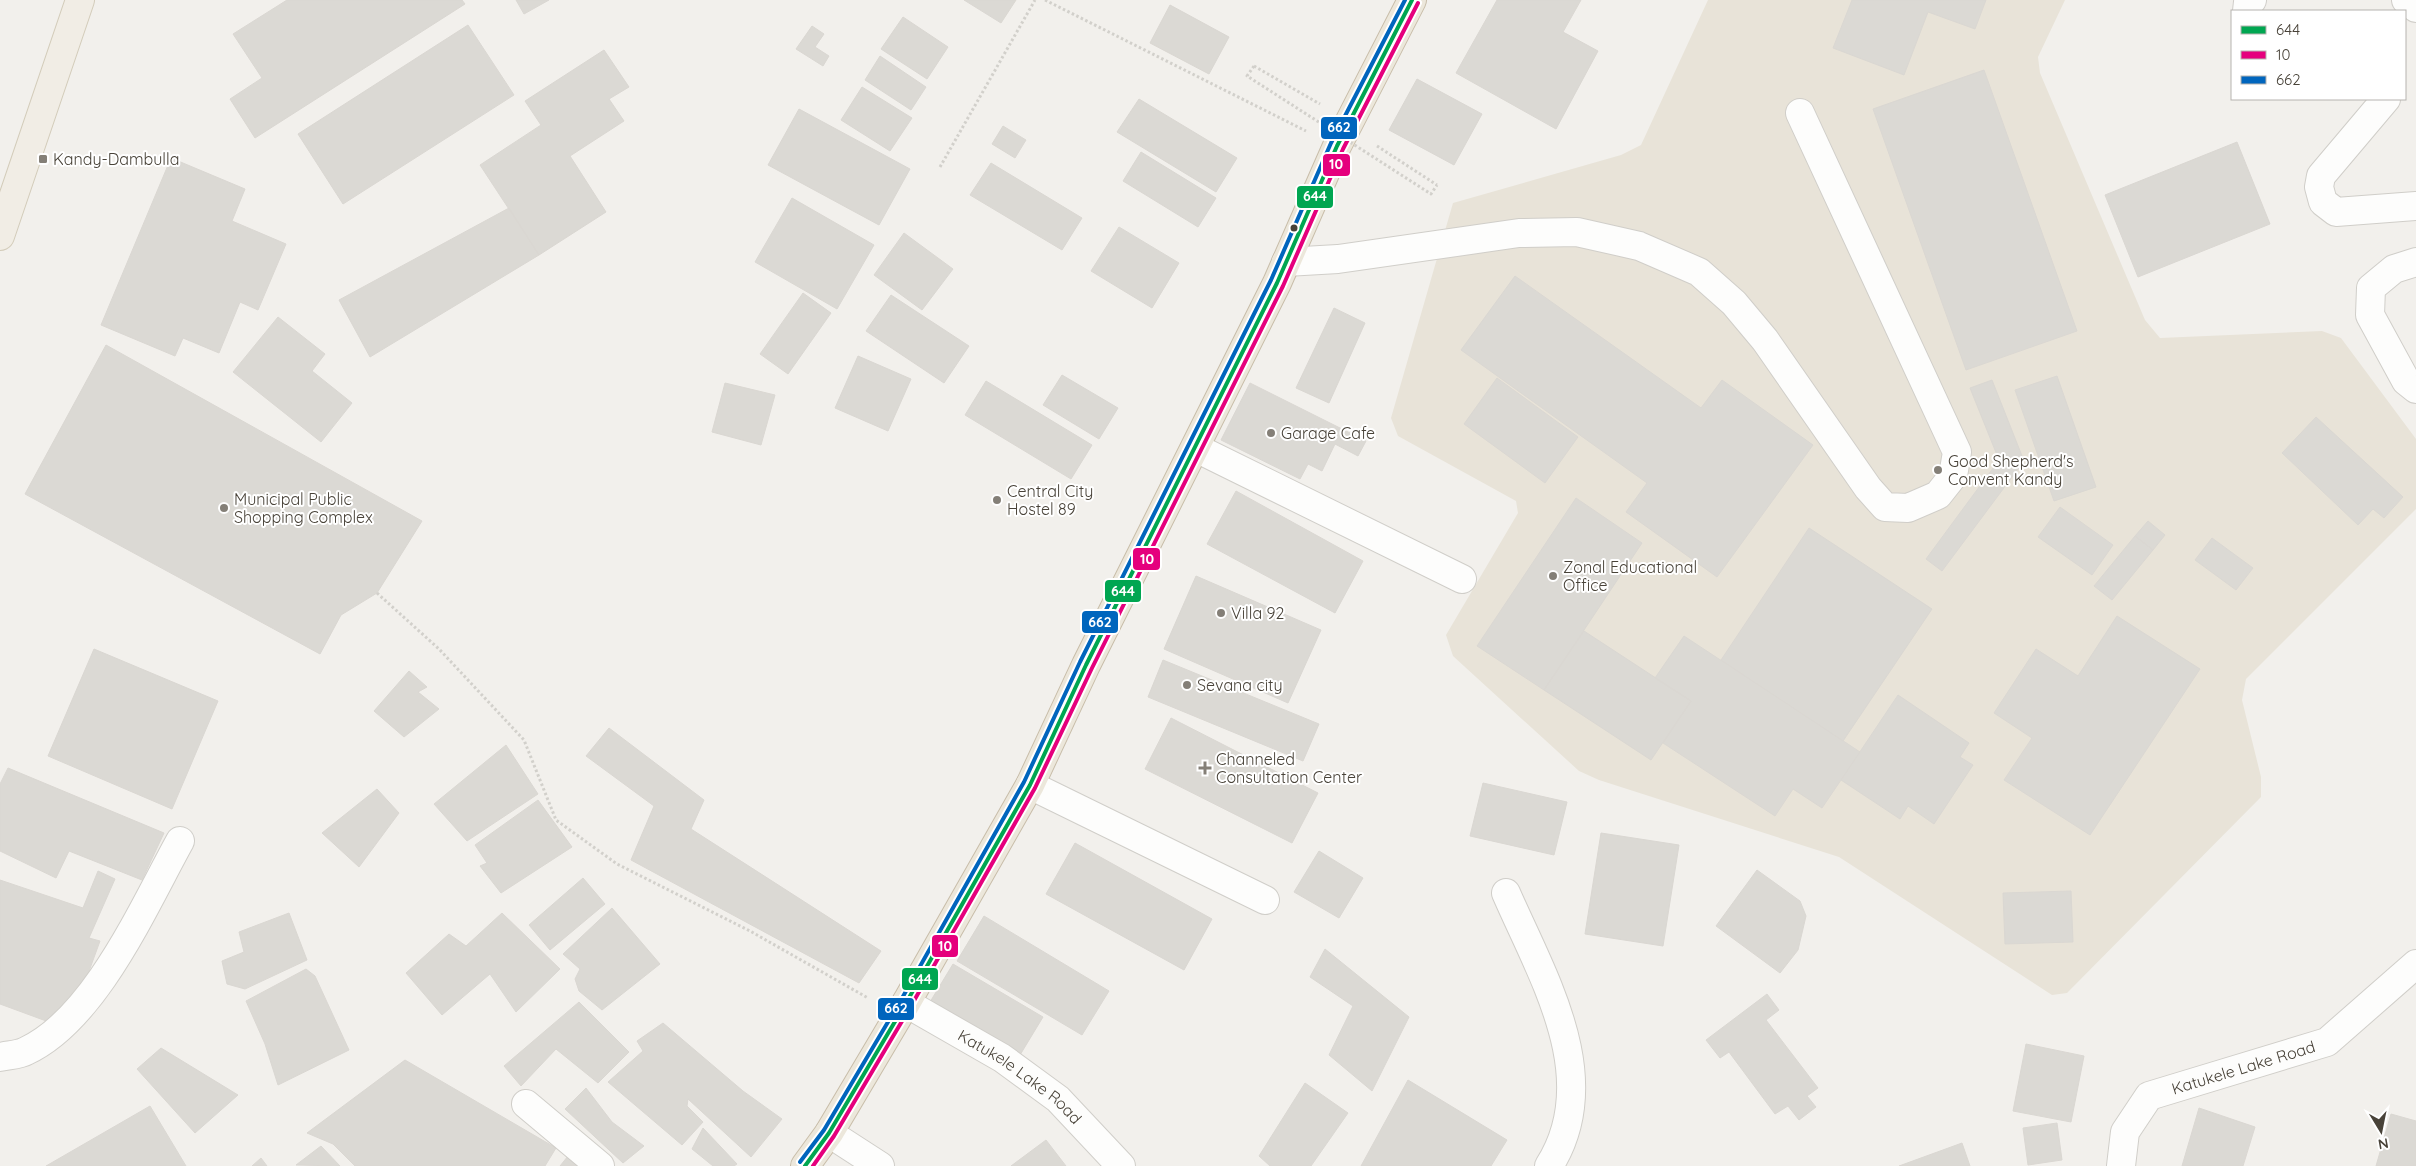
<svg xmlns="http://www.w3.org/2000/svg" width="2416" height="1166" viewBox="0 0 2416 1166" font-family="Quicksand,sans-serif">
	<style>
		.education { fill: #e8e3d8 }
		.building { fill: #dbd9d4; stroke: #dad7d2 }
		.lines { fill: none; stroke-linecap: round; stroke-linejoin: round }
		.minor-casing { stroke: #d0cec9; stroke-width: 30 }
		.major-casing { stroke: #d3ccba; stroke-width: 30 }
		.highway-casing { stroke: #c8bda9; stroke-width: 30 }
		.path { stroke: #d2d0cb; stroke-width: 3; stroke-dasharray: 2.5 2.5; stroke-linecap: butt }
		.minor { stroke: #fdfdfc; stroke-width: 28 }
		.major { stroke: #f1ede5; stroke-width: 28 }
		.highway { stroke: #ece7db; stroke-width: 28 }
		.path-bridge { stroke: #d2d0cb; stroke-width: 3; stroke-dasharray: 2.5 2.5; stroke-linecap: butt }
		.bus-1-casing { stroke: #fff; stroke-width: 8 }
		.bus-2-casing { stroke: #fff; stroke-width: 8 }
		.bus-3-casing { stroke: #fff; stroke-width: 8 }
		.bus-1 { stroke: #00a651; stroke-width: 4 }
		.bus-2 { stroke: #e5007d; stroke-width: 4 }
		.bus-3 { stroke: #0065bd; stroke-width: 4 }
		.poi-dot { fill: #847f77; stroke: #fff; stroke-width: 2 }
		.bus-dot { fill: #484238; stroke: #fff; stroke-width: 2 }
		.labels { text-anchor: middle; stroke-width: 4; stroke-linejoin: round; paint-order: stroke }
		.poi-label { font-size: 16px; fill: #484238; stroke: #fff; text-anchor: start }
		.street-label { font-size: 16px; fill: #484238; stroke: #fff }
		.line-badge { stroke: #fff; stroke-width: 2 }
		.badge-label { font-size: 14px; text-anchor: middle; font-weight: bold; fill: #fff }
	</style>
	<rect width="100%" height="100%" fill="#f2f0ec"/>
	<path class="education" d="M 1708,0 L 2065,0 L 2038,57 L 2040,73 L 2145,320 L 2160,338 L 2322,331 L 2341,338 L 2416,439 L 2416,509 L 2246,679 L 2242,700 L 2261,777 L 2261,797 L 2067,993 L 2052,995 L 1839,857 L 1599,780 L 1579,771 L 1453,656 L 1446,635 L 1518,513 L 1516,501 L 1398,436 L 1391,418 L 1453,203 L 1621,155 L 1641,145 Z"/>
	<path class="building" d="M 287,0 L 462,0 L 465,4 L 255,138 L 230,99 L 262,78 L 233,34 Z
		M 516,0 L 549,0 L 524,14 Z
		M 964,0 L 1016,0 L 1001,23 Z
		M 1497,0 L 1581,0 L 1563,32 L 1598,51 L 1556,129 L 1456,73 Z
		M 1852,0 L 1986,0 L 1975,29 L 1928,12 L 1904,75 L 1833,48 Z
		M 1170,5 L 1229,37 L 1209,74 L 1150,43 Z
		M 903,17 L 948,47 L 927,79 L 881,49 Z
		M 468,25 L 514,95 L 343,204 L 298,134 Z
		M 812,26 L 824,34 L 815,47 L 829,56 L 823,66 L 796,49 Z
		M 604,50 L 629,87 L 609,99 L 624,121 L 570,156 L 606,212 L 539,255 L 480,165 L 541,125 L 525,101 Z
		M 880,56 L 926,87 L 911,110 L 865,80 Z
		M 1984,70 L 2077,331 L 1966,370 L 1873,109 Z
		M 1417,79 L 1482,114 L 1454,165 L 1389,130 Z
		M 862,87 L 912,118 L 890,151 L 841,120 Z
		M 1139,99 L 1237,158 L 1216,192 L 1117,132 Z
		M 799,109 L 910,169 L 879,225 L 768,165 Z
		M 1003,126 L 1026,140 L 1015,158 L 992,144 Z
		M 2237,142 L 2270,224 L 2138,277 L 2105,195 Z
		M 1141,152 L 1216,198 L 1198,227 L 1123,181 Z
		M 171,158 L 245,189 L 232,221 L 286,244 L 258,310 L 240,302 L 219,353 L 183,338 L 175,356 L 101,325 Z
		M 991,163 L 1082,218 L 1062,250 L 970,195 Z
		M 792,198 L 874,245 L 837,309 L 755,262 Z
		M 509,208 L 539,255 L 370,357 L 339,300 Z
		M 1119,227 L 1179,263 L 1152,308 L 1091,271 Z
		M 904,233 L 953,269 L 922,310 L 874,275 Z
		M 1515,276 L 1701,408 L 1722,380 L 1813,445 L 1717,577 L 1626,512 L 1647,483 L 1461,350 Z
		M 803,293 L 831,313 L 788,374 L 760,354 Z
		M 891,295 L 969,346 L 944,383 L 866,331 Z
		M 1334,308 L 1365,323 L 1329,403 L 1296,388 Z
		M 278,317 L 325,354 L 312,371 L 352,403 L 321,442 L 233,372 Z
		M 106,345 L 422,521 L 377,593 L 341,615 L 320,654 L 25,494 Z
		M 858,356 L 911,379 L 888,431 L 835,408 Z
		M 1062,375 L 1118,408 L 1099,439 L 1043,405 Z
		M 2057,376 L 2096,487 L 2054,501 L 2015,390 Z
		M 1497,378 L 1578,437 L 1545,483 L 1464,424 Z
		M 1992,380 L 2024,461 L 1942,571 L 1926,559 L 1999,460 L 1970,388 Z
		M 986,381 L 1092,445 L 1071,479 L 965,415 Z
		M 725,383 L 775,395 L 761,445 L 712,432 Z
		M 1250,383 L 1366,441 L 1358,456 L 1335,444 L 1322,471 L 1308,464 L 1300,479 L 1221,440 Z
		M 2316,417 L 2403,497 L 2384,518 L 2373,509 L 2358,525 L 2282,453 Z
		M 1236,491 L 1363,561 L 1335,613 L 1207,544 Z
		M 1576,498 L 1642,543 L 1544,690 L 1477,646 Z
		M 2060,507 L 2113,545 L 2092,575 L 2038,537 Z
		M 2148,521 L 2165,535 L 2153,550 L 2135,536 Z
		M 1809,528 L 1932,609 L 1843,741 L 1721,660 Z
		M 2135,536 L 2153,550 L 2112,600 L 2094,586 Z
		M 2212,538 L 2253,568 L 2236,590 L 2195,560 Z
		M 1196,576 L 1321,630 L 1288,703 L 1164,649 Z
		M 2117,616 L 2200,669 L 2090,835 L 2004,780 L 2032,738 L 1994,713 L 2036,649 L 2078,676 Z
		M 1584,631 L 1691,701 L 1651,760 L 1544,690 Z
		M 1684,636 L 1860,752 L 1822,808 L 1793,789 L 1775,816 L 1663,743 L 1691,701 L 1655,678 Z
		M 94,649 L 218,701 L 172,809 L 48,756 Z
		M 1163,660 L 1319,724 L 1303,761 L 1148,697 Z
		M 409,671 L 427,687 L 418,692 L 439,709 L 404,737 L 374,711 Z
		M 1898,695 L 1969,743 L 1960,757 L 1973,765 L 1934,824 L 1908,806 L 1900,819 L 1841,780 Z
		M 1171,718 L 1318,793 L 1292,843 L 1145,769 Z
		M 609,728 L 704,800 L 691,829 L 881,951 L 859,983 L 631,860 L 654,806 L 586,756 Z
		M 506,745 L 538,794 L 467,841 L 434,804 Z
		M 8,768 L 164,833 L 142,880 L 69,851 L 56,878 L 0,851 L 0,784 Z
		M 1483,783 L 1567,802 L 1554,855 L 1470,836 Z
		M 377,789 L 399,813 L 359,867 L 322,833 Z
		M 538,800 L 572,847 L 501,893 L 480,866 L 487,863 L 475,845 Z
		M 1601,833 L 1679,845 L 1663,946 L 1585,934 Z
		M 1075,843 L 1212,919 L 1184,970 L 1046,894 Z
		M 1319,851 L 1363,878 L 1339,918 L 1294,892 Z
		M 1757,870 L 1800,901 L 1806,916 L 1798,950 L 1780,973 L 1716,926 Z
		M 98,871 L 115,879 L 89,938 L 100,941 L 68,1029 L 0,1004 L 0,880 L 83,908 Z
		M 583,878 L 605,904 L 550,950 L 529,925 Z
		M 2071,891 L 2073,942 L 2005,944 L 2003,893 Z
		M 612,908 L 660,964 L 602,1010 L 579,991 L 575,979 L 580,969 L 563,954 Z
		M 289,913 L 307,960 L 245,989 L 227,984 L 222,961 L 244,952 L 239,932 Z
		M 502,913 L 560,969 L 516,1012 L 490,974 L 442,1015 L 406,973 L 449,934 L 466,946 Z
		M 984,916 L 1109,991 L 1082,1035 L 957,961 Z
		M 1325,949 L 1409,1017 L 1372,1091 L 1329,1055 L 1353,1006 L 1310,977 Z
		M 953,964 L 1043,1017 L 1020,1055 L 930,1002 Z
		M 306,969 L 315,976 L 349,1050 L 278,1085 L 265,1044 L 246,1001 Z
		M 1767,994 L 1779,1010 L 1766,1020 L 1818,1088 L 1807,1096 L 1816,1107 L 1799,1120 L 1788,1106 L 1775,1114 L 1729,1052 L 1720,1058 L 1706,1040 Z
		M 579,1002 L 629,1052 L 598,1083 L 556,1049 L 521,1086 L 504,1066 Z
		M 663,1023 L 743,1091 L 782,1119 L 751,1157 L 688,1099 L 687,1106 L 703,1122 L 682,1145 L 608,1082 L 643,1051 L 637,1041 Z
		M 2026,1044 L 2084,1056 L 2071,1122 L 2013,1111 Z
		M 161,1048 L 238,1095 L 195,1133 L 137,1069 Z
		M 405,1060 L 556,1148 L 545,1166 L 355,1166 L 333,1144 L 307,1133 Z
		M 1408,1080 L 1507,1140 L 1491,1166 L 1361,1166 Z
		M 1305,1083 L 1348,1113 L 1311,1166 L 1270,1166 L 1259,1156 Z
		M 586,1088 L 612,1122 L 644,1146 L 623,1163 L 565,1109 Z
		M 150,1106 L 186,1166 L 46,1166 Z
		M 2199,1108 L 2255,1127 L 2243,1166 L 2182,1166 Z
		M 2391,1114 L 2416,1121 L 2416,1166 L 2376,1166 Z
		M 2057,1123 L 2062,1160 L 2028,1165 L 2023,1128 Z
		M 703,1128 L 737,1164 L 734,1166 L 713,1166 L 692,1149 Z
		M 1046,1140 L 1066,1166 L 1011,1166 Z
		M 1962,1143 L 1970,1166 L 1899,1166 Z
		M 321,1146 L 340,1166 L 296,1165 Z
		M 568,1156 L 580,1166 L 560,1166 Z
		M 261,1158 L 267,1166 L 252,1166 Z"/>
	<g class="lines">
		<defs>
			<g id="minor">
				<path d="M 2406,0 L 2416,8"/>
				<path d="M 2247,11 L 2248,2 L 2252,0"/>
				<path d="M 2386,99 L 2321,176 L 2319,187 L 2323,202 L 2336,212 L 2416,206"/>
				<path d="M 1286,262 L 1338,259 L 1519,233 L 1577,232 L 1639,246 L 1699,272 L 1734,303 L 1765,340 L 1868,488 L 1885,507 L 1908,508 L 1938,495 L 1953,476 L 1957,452 L 1800,113"/>
				<path d="M 2416,262 L 2394,269 L 2371,288 L 2370,315 L 2406,381 L 2416,389"/>
				<path d="M 1196,448 L 1462,579"/>
				<path d="M 1030,785 L 1265,900"/>
				<path d="M 1506,893 C 1542,976 1605,1078 1549,1166"/>
				<path id="s1" d="M 906,1003 L 1002,1058 L 1058,1099 L 1121,1166"/>
				<path d="M 0,1057 C 8,1055 19,1055 26,1051 C 95,1019 144,906 180,841"/>
				<path d="M 526,1104 L 600,1166"/>
				<path d="M 829,1133 L 880,1166"/>
				<path id="s2" d="M 2121,1166 L 2125,1132 L 2149,1096 L 2327,1042 L 2416,964"/>
			</g>
			<path id="major" d="M 0,236 L 80,0"/>
			<path id="highway" d="M 805,1166 L 829,1133 L 906,1003 L 1030,785 L 1086,665 L 1277,283 L 1337,146 L 1412,0"/>
		</defs>
		<use href="#minor" class="minor-casing"/>
		<use href="#major" class="major-casing"/>
		<use href="#highway" class="highway-casing"/>
		<path class="path" d="M 1045,0 L 1306,131
			M 1254,66 L 1320,104
			M 1377,146 L 1437,185
			M 940,167 L 1035,0
			M 377,593 L 439,649 L 524,740 L 556,820 L 617,864 L 750,931 L 868,998"/>
		<use href="#minor" class="minor"/>
		<use href="#major" class="major"/>
		<use href="#highway" class="highway"/>
		<path class="path-bridge" d="M 1254,66 L 1247,76 L 1431,194 L 1437,185"/>
		<defs>
			<path id="bus-1" d="M 805,1166 L 829,1133 L 906,1003 L 1030,785 L 1086,665 L 1277,283 L 1337,146 L 1412,0"/>
			<path id="bus-2" d="M 813,1166 L 834,1136 L 911,1006 L 1035,788 L 1092,668 L 1283,286 L 1343,149 L 1418,3"/>
			<path id="bus-3" d="M 800,1162 L 824,1130 L 901,1000 L 1024,782 L 1080,662 L 1271,280 L 1331,143 L 1405,0"/>
		</defs>
		<use href="#bus-1" class="bus-1-casing"/>
		<use href="#bus-2" class="bus-2-casing"/>
		<use href="#bus-3" class="bus-3-casing"/>
		<use href="#bus-1" class="bus-1"/>
		<use href="#bus-2" class="bus-2"/>
		<use href="#bus-3" class="bus-3"/>
	</g>
	<g class="poi-dot">
		<rect x="38" y="154" width="10" height="10" rx="2.5"/>
		<circle cx="1271" cy="433" r="5"/>
		<circle cx="1938" cy="470" r="5"/>
		<circle cx="997" cy="500" r="5"/>
		<circle cx="224" cy="508" r="5"/>
		<circle cx="1553" cy="576" r="5"/>
		<circle cx="1221" cy="613" r="5"/>
		<circle cx="1187" cy="685" r="5"/>
		<path d="M1202.5 760.5h5v5h5v5h-5v5h-5v-5h-5v-5h5z"/>
	</g>
	<circle class="bus-dot" cx="1294" cy="228" r="4.5"/>
	<g class="labels">
		<g class="poi-label">
			<text x="53" y="165">Kandy-Dambulla</text>
			<text x="1281" y="439">Garage Cafe</text>
			<text x="1948" y="467">Good Shepherd's<tspan x="1948" dy="18">Convent Kandy</tspan></text>
			<text x="1007" y="497">Central City<tspan x="1007" dy="18">Hostel 89</tspan></text>
			<text x="234" y="505">Municipal Public<tspan x="234" dy="18">Shopping Complex</tspan></text>
			<text x="1563" y="573">Zonal Educational<tspan x="1563" dy="18">Office</tspan></text>
			<text x="1231" y="619">Villa 92</text>
			<text x="1197" y="691">Sevana city</text>
			<text x="1216" y="765">Channeled<tspan x="1216" dy="18">Consultation Center</tspan></text>
		</g>
		<g class="street-label">
			<text dy="6" stroke="none"><textPath href="#s2" startOffset="176">Katukele Lake Road</textPath></text>
			<text dy="6" stroke="none"><textPath href="#s1" startOffset="136">Katukele Lake Road</textPath></text>
		</g>
	</g>
	<g class="line-badge">
		<rect x="1320" y="116" width="38" height="24" rx="5" fill="#0065bd"/>
		<rect x="1322" y="153" width="29" height="24" rx="5" fill="#e5007d"/>
		<rect x="1296" y="185" width="38" height="24" rx="5" fill="#00a651"/>
		<rect x="1132" y="547" width="29" height="24" rx="5" fill="#e5007d"/>
		<rect x="1104" y="579" width="38" height="24" rx="5" fill="#00a651"/>
		<rect x="1081" y="610" width="38" height="24" rx="5" fill="#0065bd"/>
		<rect x="931" y="934" width="28" height="24" rx="5" fill="#e5007d"/>
		<rect x="901" y="967" width="38" height="24" rx="5" fill="#00a651"/>
		<rect x="877" y="997" width="38" height="24" rx="5" fill="#0065bd"/>
	</g>
	<g class="badge-label">
		<text x="1339" y="132">662</text>
		<text x="1336" y="169">10</text>
		<text x="1315" y="201">644</text>
		<text x="1147" y="564">10</text>
		<text x="1123" y="596">644</text>
		<text x="1100" y="627">662</text>
		<text x="945" y="951">10</text>
		<text x="920" y="984">644</text>
		<text x="896" y="1013">662</text>
	</g>
	<rect x="2231" y="10" width="175" height="90" fill="#ffffff" stroke="#b6b3af"/>
	<rect x="2241" y="26" width="25" height="8" fill="#00a651" stroke="#b6b3af"/>
	<text x="2276" y="35" font-size="15" fill="#484238">644</text>
	<rect x="2241" y="51" width="25" height="8" fill="#e5007d" stroke="#b6b3af"/>
	<text x="2276" y="60" font-size="15" fill="#484238">10</text>
	<rect x="2241" y="76" width="25" height="8" fill="#0065bd" stroke="#b6b3af"/>
	<text x="2276" y="85" font-size="15" fill="#484238">662</text>
	<g transform="translate(2381 1131) rotate(170)" stroke="#ffffff" stroke-width="4" paint-order="stroke">
	<path d="M0-4L9 19L0 12L-9 19Z" fill="#484238"/>
	<text y="-8" font-size="14" font-weight="bold" text-anchor="middle" fill="#484238">N</text>
	</g>
</svg>
